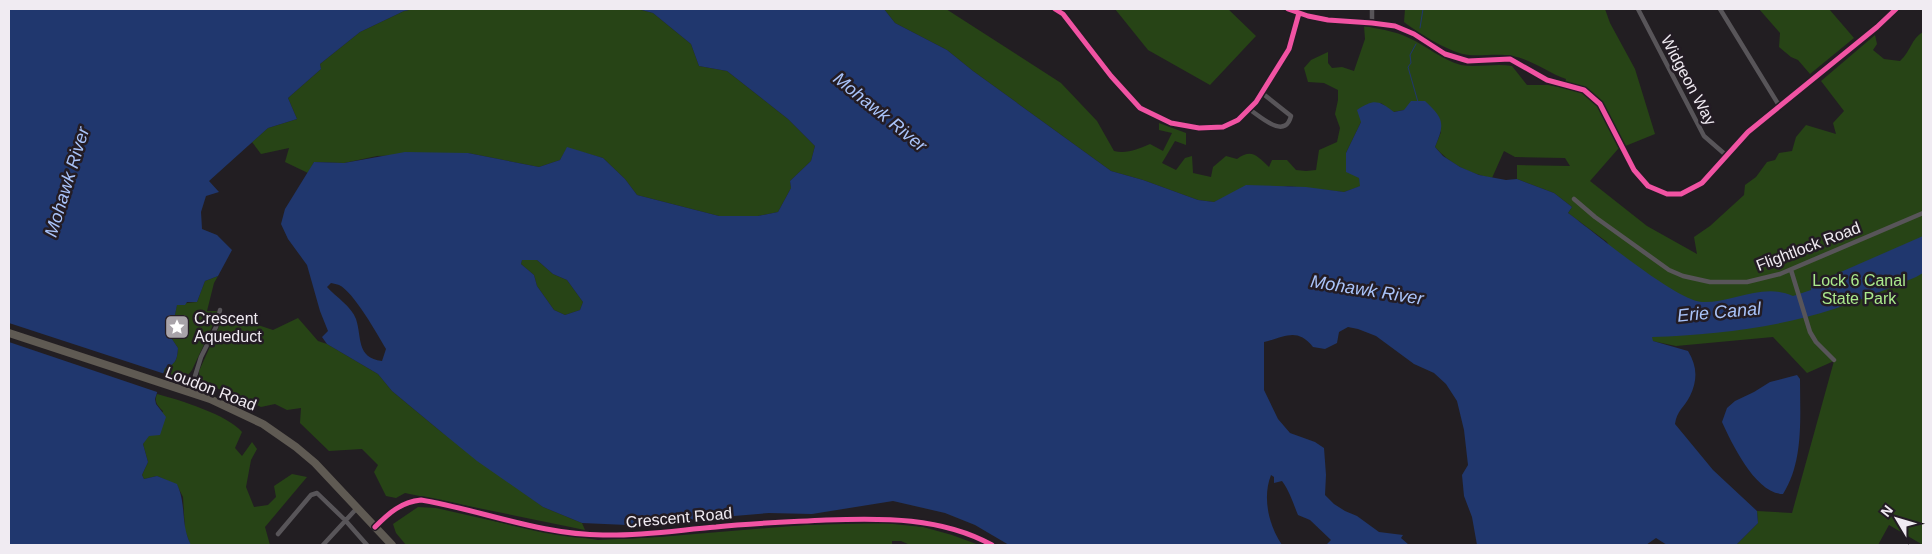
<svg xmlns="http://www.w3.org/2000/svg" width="1932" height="554" viewBox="0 0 1932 554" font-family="Arial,sans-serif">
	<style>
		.green { fill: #274416 }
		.water { fill: #20376e; fill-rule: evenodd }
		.pier { fill: #221e22 }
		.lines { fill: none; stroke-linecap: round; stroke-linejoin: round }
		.stream { stroke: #20376e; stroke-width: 1 }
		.minor { stroke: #585559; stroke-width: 4.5 }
		.tertiary { stroke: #585559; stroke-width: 5.5 }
		.primary { stroke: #5f5a53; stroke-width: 8 }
		.cycleway-casing { stroke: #231c24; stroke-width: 8 }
		.cycleway { stroke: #f153a3; stroke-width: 5 }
		.labels { text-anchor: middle; stroke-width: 5; stroke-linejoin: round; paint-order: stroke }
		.street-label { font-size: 16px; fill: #f0ebf2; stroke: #231c24 }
		.park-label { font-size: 16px; fill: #abea8d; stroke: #231c24 }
		.poi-label { font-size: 16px; fill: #f0ebf2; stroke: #231c24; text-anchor: start }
		.water-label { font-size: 18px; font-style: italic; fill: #a9c3f9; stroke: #231c24 }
	</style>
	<rect width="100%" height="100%" fill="#221e22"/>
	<path class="green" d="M 414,9 L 638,9 L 653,13 L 691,44 L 699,66 L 727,71 L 788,119 L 815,146 L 811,161 L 790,181 L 791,188 L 778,212 L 758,216 L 719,216 L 637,195 L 625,179 L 603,158 L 567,148 L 560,160 L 539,167 L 468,153 L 377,156 L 344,163 L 314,162 L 308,173 L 285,162 L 289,148 L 261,154 L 252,142 L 268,128 L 297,119 L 288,98 L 321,69 L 320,64 L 360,32 L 404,11 Z
		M 884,9 L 946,9 L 1061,83 L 1097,121 L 1114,151 C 1127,154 1138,149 1150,144 L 1163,151 L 1172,133 L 1159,130 L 1159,123 L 1186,133 L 1186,145 L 1175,141 L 1162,163 L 1176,170 L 1185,158 L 1192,156 L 1193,173 L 1211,177 L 1213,167 L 1226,156 L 1237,159 C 1252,148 1257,156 1269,167 L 1272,160 L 1287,160 L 1296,170 L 1306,171 L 1316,170 L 1319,150 L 1337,142 L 1340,128 L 1335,114 L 1338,100 L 1338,90 L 1324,83 L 1308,82 L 1304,68 L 1311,60 L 1328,52 L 1328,63 L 1332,68 L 1342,67 L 1354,71 L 1365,39 L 1364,26 C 1379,29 1395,31 1409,38 C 1427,46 1442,60 1461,65 C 1477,68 1495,63 1512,66 L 1527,85 L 1548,85 L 1564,88 L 1566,79 C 1548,73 1531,59 1512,56 C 1499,53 1484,56 1469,55 C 1452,54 1418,33 1404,22 L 1405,9 L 1605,9 L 1610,23 L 1635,69 L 1655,134 L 1618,149 L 1590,181 L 1647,226 L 1697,254 L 1694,237 L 1710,226 L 1744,195 L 1745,185 L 1756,177 L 1767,162 L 1775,160 L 1779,153 L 1792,151 L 1796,137 L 1806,125 L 1836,134 L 1833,123 L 1844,111 L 1821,81 L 1875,35 L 1877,44 L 1873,50 L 1884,59 L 1900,61 C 1911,51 1911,39 1923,32 L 1923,545 L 1889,525 L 1878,545 L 1736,545 L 1758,523 L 1757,511 L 1792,513 L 1834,361 L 1807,373 L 1773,337 L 1676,346 L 1652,341 L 1607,242 L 1568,213 L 1572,207 L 1554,193 L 1517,179 L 1517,165 L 1570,166 L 1565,158 L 1515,157 L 1504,151 L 1492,178 C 1470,174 1450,164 1435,147 L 1441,132 L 1404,110 L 1393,112 L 1381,103 L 1361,122 L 1346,153 L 1359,178 L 1361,186 L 1344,192 L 1288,186 L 1230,195 L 1214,202 L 1198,200 L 1143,180 L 1111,171 L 973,71 L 947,50 L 895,23 Z
		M 1115,9 L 1228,9 L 1256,36 L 1210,85 L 1148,50 Z
		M 1759,9 L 1829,9 L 1854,38 L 1810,74 L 1798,60 L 1791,57 L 1779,47 L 1780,33 Z
		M 522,260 L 537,260 L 553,274 L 567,280 L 583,302 L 580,310 L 565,315 L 554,310 L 537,286 L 534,275 L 521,264 Z
		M 218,276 L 214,283 L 207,311 L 217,311 L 215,321 L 192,370 L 188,375 L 180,377 L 163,372 L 165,367 C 176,364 177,360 178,348 L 172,339 L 176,331 L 172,329 L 177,304 L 197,302 L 205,281 Z
		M 222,313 L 273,330 L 298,318 L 318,341 L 327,344 L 378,374 L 392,391 L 439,430 L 543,507 L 582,523 L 585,530 L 405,493 L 396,498 L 386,496 L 374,472 L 378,465 L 362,449 L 329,451 L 300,423 L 301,408 L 287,410 L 275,404 L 261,407 L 200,381 L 199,371 L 222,320 Z
		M 157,394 C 180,400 228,415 242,432 L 235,448 L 242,456 L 252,442 L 257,449 L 251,460 L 246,487 L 254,507 L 268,505 L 276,497 L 274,486 L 292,474 L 307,477 L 265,527 L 270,545 L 190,544 L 185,530 L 183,497 L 177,485 L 157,476 L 144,479 L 142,475 L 148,462 L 143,444 L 163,411 C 157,405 154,402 157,394 Z
		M 418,507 L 436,508 L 515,526 L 598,540 L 659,537 L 805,525 L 883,523 L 923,527 L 952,535 L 979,545 L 910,545 L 901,541 L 892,541 L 892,545 L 406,545 L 396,533 L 393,524 Z"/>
	<path class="water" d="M 9,9 L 414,9 L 404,11 L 360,32 L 320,64 L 321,69 L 288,98 L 297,119 L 268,128 L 209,181 L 219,192 L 206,196 L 201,212 L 202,229 L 217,235 L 232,250 L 218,276 L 205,281 L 197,302 L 187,302 L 185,305 L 177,305 L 172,329 L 176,331 L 172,339 L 178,348 C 177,360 176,364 165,368 L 155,399 L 156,404 L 166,417 L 160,435 L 149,436 L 143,444 L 148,462 L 142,475 L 144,479 L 157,476 L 177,484 C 187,506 180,524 191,545 L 9,545 Z
		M 638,9 L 884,9 L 895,23 L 947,50 L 973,71 L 1111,171 L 1143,180 L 1198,200 L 1214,202 L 1246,185 L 1306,187 L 1344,192 L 1360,186 L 1359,178 L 1346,172 L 1346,153 L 1361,122 L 1357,110 C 1374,99 1378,100 1394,112 L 1404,110 L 1411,101 L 1425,101 C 1444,119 1445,123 1435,147 L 1443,156 L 1460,167 L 1479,175 L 1506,180 L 1517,179 L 1554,193 L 1572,207 L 1568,213 C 1593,231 1676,301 1702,302 C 1732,303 1763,282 1793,296 L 1811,290 L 1811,285 L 1923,236 L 1923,273 L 1916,277 C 1889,288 1862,300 1834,309 C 1776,328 1713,335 1652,337 L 1653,341 L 1688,351 C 1697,366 1698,379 1690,396 C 1684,408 1677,410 1675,424 L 1713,470 L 1757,511 L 1758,523 L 1736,545 L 1667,545 L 1656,538 L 1646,545 L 1477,545 L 1472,517 L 1464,496 L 1462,475 L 1468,465 L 1464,430 L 1457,401 L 1446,384 L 1434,373 L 1414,364 L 1376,336 L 1358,329 L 1348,327 L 1339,332 L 1337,343 L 1325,349 L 1313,347 C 1297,327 1285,337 1264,342 L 1264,390 L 1278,419 L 1290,433 L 1315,442 L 1324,448 L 1326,475 L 1325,495 L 1334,504 L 1345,511 L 1357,516 L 1379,532 L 1403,535 L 1401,538 L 1409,545 L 1326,545 L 1331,540 L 1310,520 L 1298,515 C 1293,503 1290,492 1282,481 L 1274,483 L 1274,477 L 1271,475 C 1262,498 1269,526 1282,545 L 1009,545 L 975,525 L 945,513 L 893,501 L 812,514 L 769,513 L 627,525 L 582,523 L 543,507 L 477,461 L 439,430 L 392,391 L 378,374 L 327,344 L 322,337 L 328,331 L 320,311 L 307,265 L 288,239 L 281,224 L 285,209 L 314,162 L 344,163 L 405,152 L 468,153 L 539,167 L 560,160 L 567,147 L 603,158 L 625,179 L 637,195 L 719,216 L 758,216 L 778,212 L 791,188 L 790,181 L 811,161 L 815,146 L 788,119 L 727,71 L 699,66 L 691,44 L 653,13 ZM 522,260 L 537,260 L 553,274 L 567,280 L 583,302 L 580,310 L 565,315 L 554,310 L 537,286 L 534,275 L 521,264 ZM 331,283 C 334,284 337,284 339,285 C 353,291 378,335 386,349 L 382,361 C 356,358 362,337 356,319 C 351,306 336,297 327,287 Z
		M 1797,375 L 1800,379 C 1800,417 1804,461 1783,494 C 1756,494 1732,444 1722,422 L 1727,408 L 1735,401 L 1754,392 L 1770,382 Z"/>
	<path class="pier" d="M 9,323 L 165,374 L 160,393 L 9,342 Z"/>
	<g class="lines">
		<path class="stream" d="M 1420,28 L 1423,9
			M 1416,44 L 1410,55 L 1411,63 L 1408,67 L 1418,102"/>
		<path class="minor" d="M 1055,9 L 1063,14 L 1111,76 L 1140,108 L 1171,123 L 1199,128 L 1223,127 L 1238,120 L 1256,102 L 1289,49 L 1299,13
			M 1288,9 L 1308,16 L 1328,20 L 1372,23 L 1395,26 L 1414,34 L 1445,54 L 1468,61 L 1510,59 L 1547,80 L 1584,90 L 1600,104 L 1634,170 L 1648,186 L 1667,194 L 1681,194 L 1702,183 L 1748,132 L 1877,27 L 1896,9
			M 1638,9 L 1704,136 L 1727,156
			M 1720,9 L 1780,107
			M 1372,23 L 1372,9
			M 1249,109 C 1261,117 1285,140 1291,116 L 1262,93
			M 1574,199 L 1595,217 L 1669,270 L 1683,276 L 1710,282 L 1747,282 L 1780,274 L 1923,213
			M 1791,270 L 1810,332 L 1816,342 L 1834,360
			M 190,392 L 201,357 L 216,327 L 220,310
			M 278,534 L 311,495 L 317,493 L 345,520 L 367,545
			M 323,545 L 358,507"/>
		<path class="tertiary" d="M 375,527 C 389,513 401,502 421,500 C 481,510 541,535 603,535 C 641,536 679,530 716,527 C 753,523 789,522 826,520 C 883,518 941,517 992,545"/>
		<path class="primary" d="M 9,333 L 210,399 L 263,424 L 296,447 L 315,463 L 392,545"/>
		<defs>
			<path id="cycleway" d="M 1055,9 L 1063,14 L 1111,76 L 1140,108 L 1171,123 L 1199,128 L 1223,127 L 1238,120 L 1256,102 L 1289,49 L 1299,13
				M 1288,9 L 1308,16 L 1328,20 L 1372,23 L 1395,26 L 1414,34 L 1445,54 L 1468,61 L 1510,59 L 1547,80 L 1584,90 L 1600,104 L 1634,170 L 1648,186 L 1667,194 L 1681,194 L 1702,183 L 1748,132 L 1877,27 L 1896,9
				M 375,527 C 389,513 401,502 421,500 C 481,510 541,535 603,535 C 641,536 679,530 716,527 C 753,523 789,522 826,520 C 883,518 941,517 992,545"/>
		</defs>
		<use href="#cycleway" class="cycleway-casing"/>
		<use href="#cycleway" class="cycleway"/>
	</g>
	<defs>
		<symbol id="sight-square" viewBox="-11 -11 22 22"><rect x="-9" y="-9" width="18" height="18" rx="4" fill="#a8a3a9" stroke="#231c24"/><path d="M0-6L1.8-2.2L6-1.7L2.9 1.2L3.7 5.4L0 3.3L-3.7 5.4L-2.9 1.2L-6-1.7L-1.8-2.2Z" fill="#fff"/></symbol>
	</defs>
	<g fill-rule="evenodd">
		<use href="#sight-square" x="163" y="313" width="28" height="28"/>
	</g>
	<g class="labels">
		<g class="street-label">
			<text transform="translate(1689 80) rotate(62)" y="6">Widgeon Way</text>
			<text transform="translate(1808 246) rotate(-21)" y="6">Flightlock Road</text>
			<text transform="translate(211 388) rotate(21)" y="6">Loudon Road</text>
			<text transform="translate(679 517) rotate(-5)" y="6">Crescent Road</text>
		</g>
		<g class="park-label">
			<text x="1859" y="286">Lock 6 Canal<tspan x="1859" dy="18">State Park</tspan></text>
		</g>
		<g class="poi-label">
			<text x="194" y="324">Crescent<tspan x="194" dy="18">Aqueduct</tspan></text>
		</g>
		<g class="water-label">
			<text transform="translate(880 112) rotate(39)" y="6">Mohawk River</text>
			<text transform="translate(67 182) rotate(-73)" y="6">Mohawk River</text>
			<text transform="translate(1367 290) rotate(9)" y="6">Mohawk River</text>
			<text transform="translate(1719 312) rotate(-5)" y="6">Erie Canal</text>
		</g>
	</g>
	<rect width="1932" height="554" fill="none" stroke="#f0ebf2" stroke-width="20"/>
	<g transform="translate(1897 519) rotate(308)" stroke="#231c24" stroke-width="4" paint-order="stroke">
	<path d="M0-4L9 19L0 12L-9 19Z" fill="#f0ebf2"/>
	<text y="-8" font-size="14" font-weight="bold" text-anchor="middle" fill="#f0ebf2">N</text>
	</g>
</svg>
